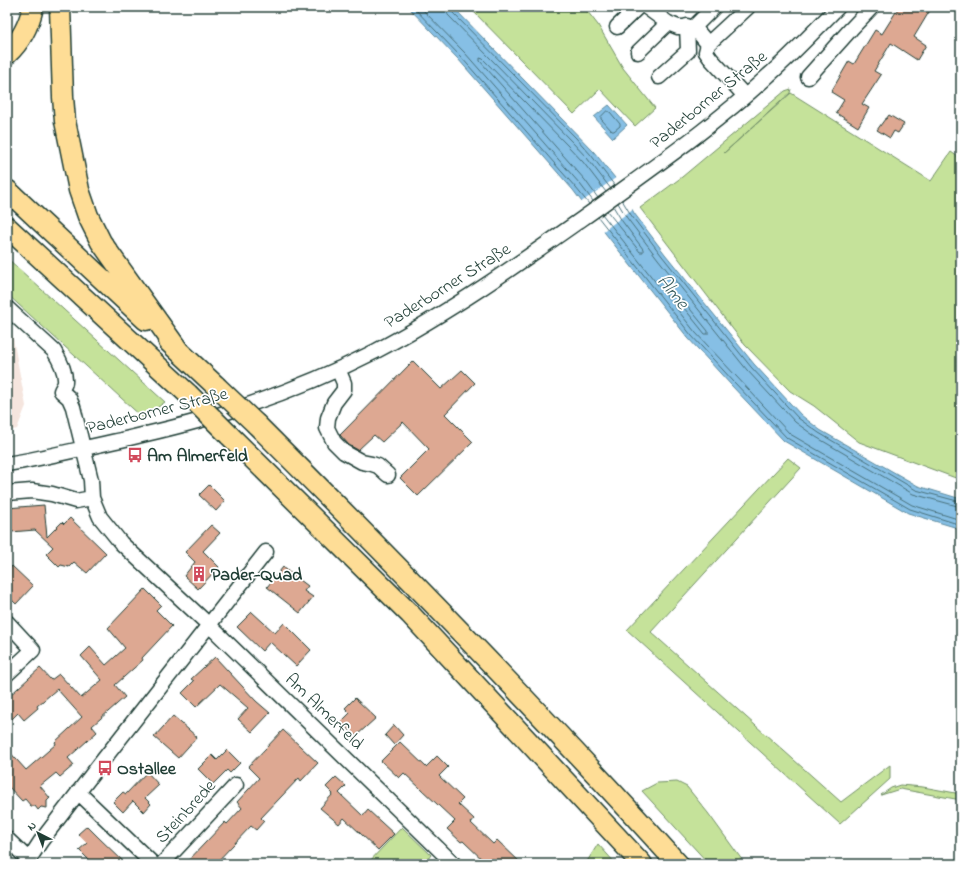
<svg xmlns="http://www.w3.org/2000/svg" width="968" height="871" viewBox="0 0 968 871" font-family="'Indie Flower',sans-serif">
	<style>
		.built { fill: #f5e5de }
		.green { fill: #c5e29a; stroke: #729067 }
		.water { fill: #86bfe5; stroke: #5d8b9e }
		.pier { fill: #fff }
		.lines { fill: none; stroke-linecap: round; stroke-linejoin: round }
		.shore { stroke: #48717b; stroke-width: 1 }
		.building { fill: #dda892; stroke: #1f3d34 }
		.minor-casing { stroke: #1f3d34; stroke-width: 17 }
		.highway-casing { stroke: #1f3d34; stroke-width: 23 }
		.minor { stroke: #fff; stroke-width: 14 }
		.highway { stroke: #fedd96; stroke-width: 20 }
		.highway-bridge-casing { stroke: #1f3d34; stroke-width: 23; stroke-linecap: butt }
		.highway-bridge { stroke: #fedd96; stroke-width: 20 }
		.labels { text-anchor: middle; stroke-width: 3.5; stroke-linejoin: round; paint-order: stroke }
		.street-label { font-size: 18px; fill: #1f3d34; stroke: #fff }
		.poi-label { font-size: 18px; font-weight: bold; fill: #1f3d34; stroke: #fff; text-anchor: start }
		.water-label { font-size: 19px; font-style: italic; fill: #395e60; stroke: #fff }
	</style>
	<rect width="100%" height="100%" fill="#fff"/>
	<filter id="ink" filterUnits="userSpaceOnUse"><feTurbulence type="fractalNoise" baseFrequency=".025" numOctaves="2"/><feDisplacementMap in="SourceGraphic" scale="8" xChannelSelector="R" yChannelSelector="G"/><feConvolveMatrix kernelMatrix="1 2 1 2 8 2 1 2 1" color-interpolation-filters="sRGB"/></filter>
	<g filter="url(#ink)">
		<path class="built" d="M 10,323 L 26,406 L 17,429 L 7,431 L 7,324 Z"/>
		<path class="green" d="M 469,7 L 584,7 L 598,25 L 623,68 L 655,108 L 635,126 L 600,89 L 574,114 Z
			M 791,89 L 790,93 L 724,153 L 791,93 L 931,181 L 951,152 L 961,159 L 961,480 L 859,442 L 814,406 L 790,391 L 745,345 L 640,208 L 682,177 L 785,91 Z
			M 7,258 L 165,402 L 143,418 L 7,294 Z
			M 788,458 L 801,468 L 651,632 L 841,802 L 890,765 L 890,779 L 840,824 L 627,630 Z
			M 677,782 L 687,787 L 708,813 L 745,864 L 709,864 L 642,791 L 657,783 Z
			M 900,785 L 923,787 L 961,794 L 961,800 L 900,789 L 881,795 L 891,788 Z
			M 402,827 L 431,855 L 424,864 L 367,864 Z
			M 598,844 L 616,864 L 586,863 Z"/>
		<path class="water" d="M 408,7 L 453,7 L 594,152 L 615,178 L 634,213 L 665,254 L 754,364 L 801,415 L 820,430 L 918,486 L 961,499 L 961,529 L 908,513 L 784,441 L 731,385 L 688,338 L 605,233 L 573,190 L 458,59 Z
			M 609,105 L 627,125 L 613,138 L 594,117 Z"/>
		<path class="pier" d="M 617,177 L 634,208 L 602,232 L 580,203 Z"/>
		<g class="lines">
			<path class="shore" d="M 413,7 L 461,57 L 576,188 L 589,204
				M 420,7 L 465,53 L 580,184 L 593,201
				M 445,7 L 448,15 L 572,142 L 587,158 L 611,189
				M 451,7 L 452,12 L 576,138 L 591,155 L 615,186
				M 607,111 L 610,112 L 620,124 L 620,126 L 614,131 L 612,131 L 601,119 L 601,117 Z
				M 598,198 L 585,180 L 480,61 L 480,58 L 483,59 L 568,146 L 583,162 L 606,192
				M 622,200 L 631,215 L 662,256 L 751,367 L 798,418 L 819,433 L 916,490 L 961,502
				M 618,203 L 627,218 L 658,259 L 747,370 L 795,422 L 816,437 L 913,494 L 961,507
				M 607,211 L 640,252 L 643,252 L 643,249 L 622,221 L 613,206
				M 602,214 L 695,332 L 790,434 L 912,505 L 961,520
				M 598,217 L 691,335 L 734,382 L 787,438 L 910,509 L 961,525
				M 682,299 L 708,331 L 708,334 L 705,334 L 680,303 L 680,300 Z"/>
		</g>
		<path class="building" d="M 899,7 L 932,7 L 914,37 L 926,45 L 917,60 L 891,43 L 874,71 L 881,75 L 862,104 L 869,108 L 858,127 L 836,113 L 844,100 L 831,92 L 849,61 L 854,64 L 875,30 L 882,34 Z
			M 889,115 L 904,124 L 898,133 L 894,131 L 890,138 L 877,130 L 885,119 L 886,119 Z
			M 413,361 L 441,389 L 462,370 L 475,383 L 445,414 L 473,442 L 418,496 L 400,478 L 429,449 L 403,422 L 382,442 L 374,435 L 358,450 L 349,445 L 340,435 Z
			M 209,485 L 225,501 L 216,511 L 199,495 Z
			M 44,505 L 47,537 L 62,522 L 64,524 L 70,518 L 106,553 L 87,573 L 74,562 L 69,567 L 61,565 L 59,567 L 46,554 L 53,547 L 35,530 L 11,532 L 9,519 L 7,519 L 7,508 Z
			M 211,525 L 220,533 L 203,551 L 219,567 L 198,589 L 184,576 L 195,562 L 185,552 Z
			M 12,566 L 33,586 L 16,604 L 7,595 L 7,572 Z
			M 283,567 L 308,586 L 304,591 L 313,597 L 300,613 L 267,587 Z
			M 145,589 L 161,605 L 156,610 L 172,626 L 142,658 L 143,660 L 115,685 L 125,697 L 92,726 L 97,732 L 68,758 L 74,765 L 60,777 L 56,773 L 40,786 L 50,798 L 47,801 L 47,808 L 41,807 L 38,810 L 35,806 L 31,806 L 25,799 L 22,801 L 7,785 L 7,749 L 26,770 L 56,744 L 55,742 L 82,717 L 57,689 L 37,706 L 38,708 L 24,720 L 18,713 L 7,724 L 7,698 L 40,668 L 51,680 L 59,674 L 81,698 L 102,680 L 81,656 L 90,647 L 106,665 L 125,648 L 108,628 Z
			M 252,612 L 275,633 L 284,623 L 311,650 L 296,666 L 270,642 L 262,651 L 237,627 Z
			M 215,657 L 256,701 L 270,713 L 252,732 L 238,719 L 248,708 L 220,684 L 196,707 L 182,693 L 194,681 L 191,679 Z
			M 355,698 L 376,718 L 356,736 L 341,722 L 350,713 L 345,708 Z
			M 173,716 L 197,737 L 178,758 L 154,737 Z
			M 394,725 L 403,735 L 394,745 L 385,735 Z
			M 283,730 L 318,763 L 301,781 L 299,778 L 261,818 L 264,821 L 256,830 L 251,826 L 215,864 L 185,864 L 225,822 L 227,824 L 242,808 L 237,802 L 259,778 L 248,767 Z
			M 400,742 L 426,767 L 437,756 L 448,767 L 439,776 L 463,799 L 458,804 L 474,819 L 471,823 L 493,844 L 497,840 L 522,864 L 487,864 L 463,841 L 461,842 L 447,829 L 455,821 L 404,773 L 399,778 L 381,761 Z
			M 227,750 L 240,763 L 230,773 L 227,770 L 213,784 L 198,769 L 212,755 L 217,760 Z
			M 147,772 L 159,785 L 145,798 L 151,804 L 144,812 L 133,801 L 123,812 L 113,802 L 123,792 L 126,794 Z
			M 336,777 L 346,786 L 339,793 L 363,816 L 368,810 L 394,834 L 378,850 L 344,818 L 339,824 L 320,808 L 333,794 L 326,787 Z
			M 87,826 L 98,837 L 126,864 L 93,864 L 79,850 L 87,843 L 78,834 Z"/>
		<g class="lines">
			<defs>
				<path id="minor" d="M 646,7 L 668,23 L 678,27 L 694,27 L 708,44
					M 617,27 L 638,7
					M 694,27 L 714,7
					M 638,52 L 668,23
					M 659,77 L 688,51 L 687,26
					M 808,77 L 851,29 L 872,7
					M 745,96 L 711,59 L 706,52 L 708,44 L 748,7
					M 7,308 L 54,351 C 59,359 66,371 65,382 C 65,385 62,388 61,391 L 69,398 L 73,407 L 91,480 L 92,498 L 100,517 L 121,543 L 209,625 L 454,864
					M 338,369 L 344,383 L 344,390 L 334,403 L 328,418 L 327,428 L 334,442 L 344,452 L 362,462 L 372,464 L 378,466 L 388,475
					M 7,464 C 45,458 83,448 121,440 C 158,431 197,423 233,410 C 282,394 331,374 376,351 C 454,310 525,259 596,209 C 655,166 715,125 769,75 C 793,54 815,30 838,7
					M 7,493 L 32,491 L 52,494 L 76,501 L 92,498
					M 7,622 L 33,650 L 7,674
					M 78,792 L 153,864
					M 7,839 L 29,860
					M 26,864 L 41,841 L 100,764 L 266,552
					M 162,864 L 236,785"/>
				<path id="highway" d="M 60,7 L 63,97 L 65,121 L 79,190 L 88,216 L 101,242 L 178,350
					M 7,54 C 21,41 29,25 33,7
					M 7,190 L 146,320
					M 7,227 L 188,394
					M 169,342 L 216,386
					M 256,424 C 400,568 542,713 678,864
					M 229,435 L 410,614 L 642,864"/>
			</defs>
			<use href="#minor" class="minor-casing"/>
			<use href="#highway" class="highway-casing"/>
			<use href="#minor" class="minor"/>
			<use href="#highway" class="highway"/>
			<defs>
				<path id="highway-bridge" d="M 216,386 L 256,424
					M 188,394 L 229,435"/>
			</defs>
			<use href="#highway-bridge" class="highway-bridge-casing"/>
			<use href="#highway-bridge" class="highway-bridge"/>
		</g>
	</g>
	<defs>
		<symbol id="bus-bare" viewBox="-9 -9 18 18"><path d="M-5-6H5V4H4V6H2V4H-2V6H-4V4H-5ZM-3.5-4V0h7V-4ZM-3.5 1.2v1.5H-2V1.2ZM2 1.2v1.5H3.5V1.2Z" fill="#d1495b" stroke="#fff" stroke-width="2.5" paint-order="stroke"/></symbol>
		<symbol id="building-bare" viewBox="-9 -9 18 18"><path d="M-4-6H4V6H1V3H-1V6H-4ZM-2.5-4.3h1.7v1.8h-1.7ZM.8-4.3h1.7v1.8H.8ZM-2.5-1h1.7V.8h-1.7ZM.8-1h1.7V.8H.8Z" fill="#d1495b" stroke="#fff" stroke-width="2.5" paint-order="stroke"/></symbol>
	</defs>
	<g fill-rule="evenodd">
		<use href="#bus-bare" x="124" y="444" width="22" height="22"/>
		<use href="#building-bare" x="188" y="563" width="22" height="22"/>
		<use href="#bus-bare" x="94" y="757" width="22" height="22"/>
	</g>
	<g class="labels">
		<g class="street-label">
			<text transform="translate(708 99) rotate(-39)" y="6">Paderborner Straße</text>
			<text transform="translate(447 285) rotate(-32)" y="6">Paderborner Straße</text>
			<text transform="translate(157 410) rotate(-14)" y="6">Paderborner Straße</text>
			<text transform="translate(325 711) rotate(44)" y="6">Am Almerfeld</text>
			<text transform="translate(185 811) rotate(-47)" y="6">Steinbrede</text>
		</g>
		<g class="poi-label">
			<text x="147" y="461">Am Almerfeld</text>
			<text x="211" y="580">Pader-Quad</text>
			<text x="117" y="774">Ostallee</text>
		</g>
		<g class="water-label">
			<text transform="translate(674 291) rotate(51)" y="7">Alme</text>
		</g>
	</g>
	<rect width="968" height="871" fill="none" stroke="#fff" stroke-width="24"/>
	<rect x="12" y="12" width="944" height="847" fill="none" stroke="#1f3d34" stroke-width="1.5" filter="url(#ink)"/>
	<g transform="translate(38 833) rotate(318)" stroke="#ffffff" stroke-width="3" paint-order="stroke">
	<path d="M0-3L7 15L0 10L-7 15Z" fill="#1f3d34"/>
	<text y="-6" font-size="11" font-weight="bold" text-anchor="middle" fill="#1f3d34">N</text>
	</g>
</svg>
